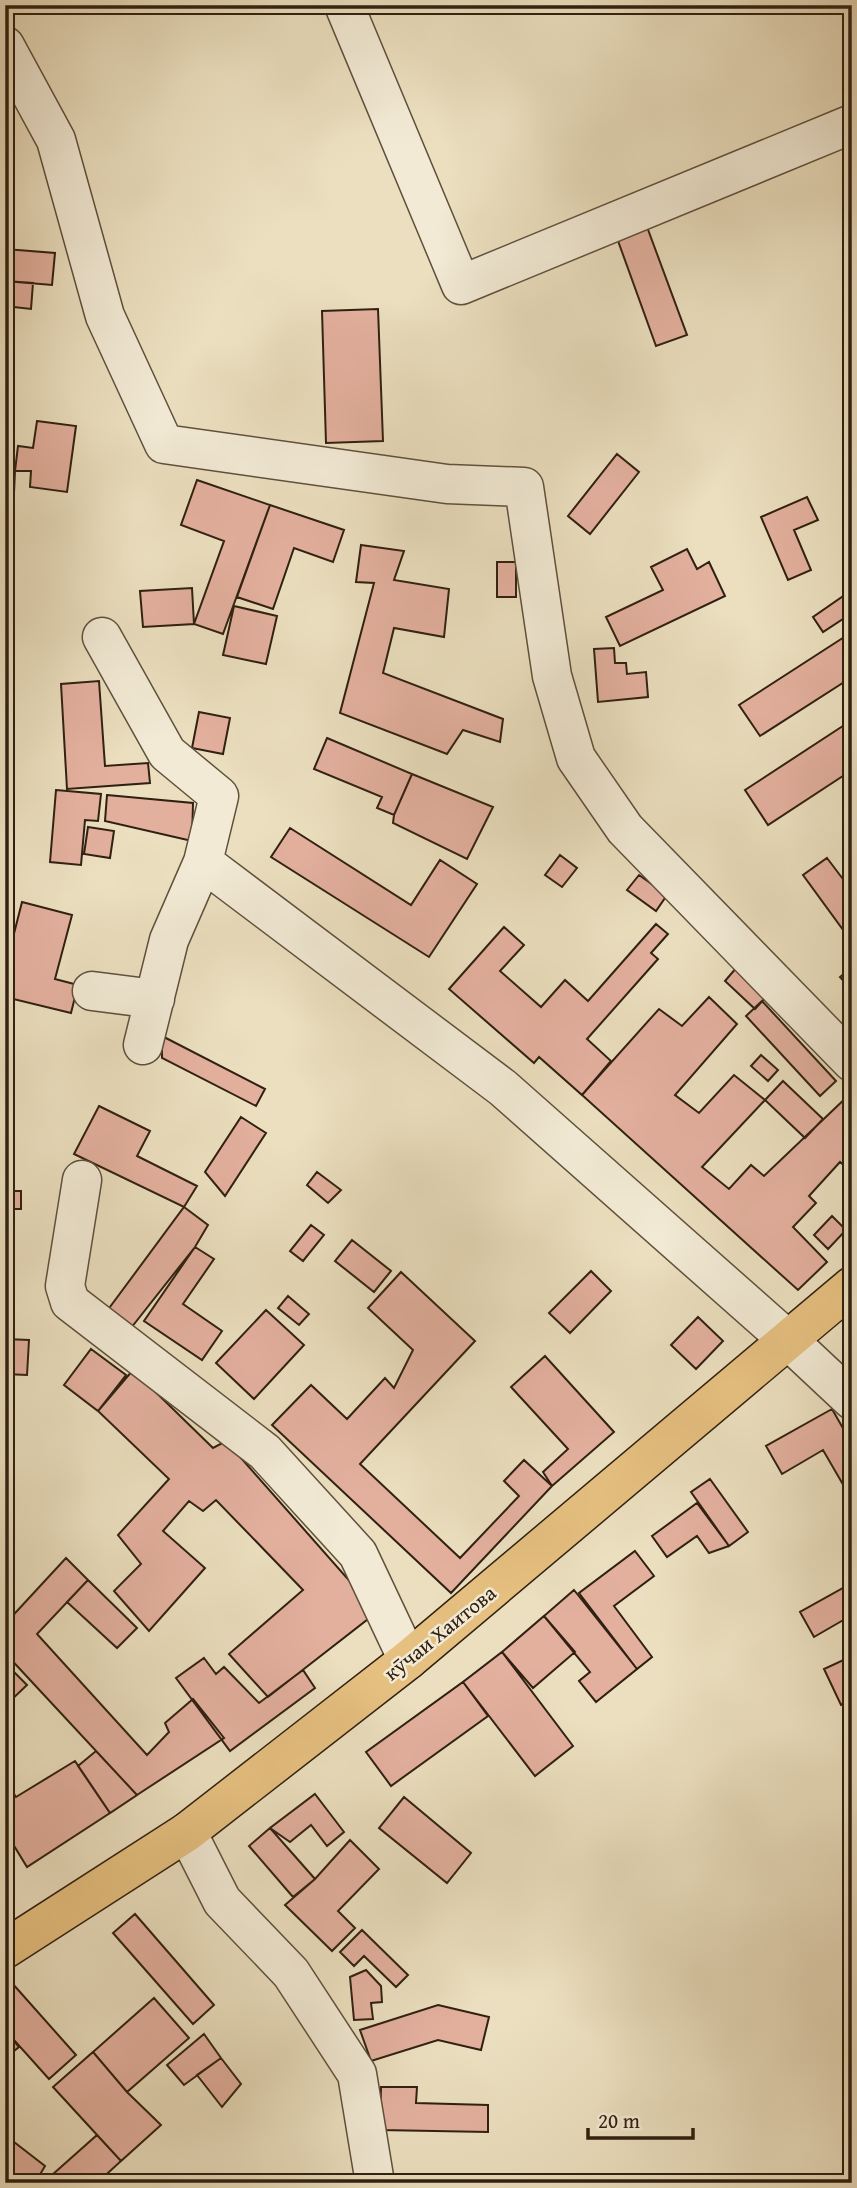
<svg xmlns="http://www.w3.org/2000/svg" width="857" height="2188" viewBox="0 0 857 2188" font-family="'Gentium Book Plus',serif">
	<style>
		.building { fill: #e3b09e; stroke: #302011; stroke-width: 2 }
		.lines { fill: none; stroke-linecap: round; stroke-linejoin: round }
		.minor-casing { stroke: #5f503c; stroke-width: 41 }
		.major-casing { stroke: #302011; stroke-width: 41 }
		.minor { stroke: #f2ead5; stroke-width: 38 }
		.major { stroke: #e6c080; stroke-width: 38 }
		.labels { text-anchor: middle; stroke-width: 5; stroke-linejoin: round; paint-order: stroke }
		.street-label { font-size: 21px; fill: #302011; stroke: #f2ead5 }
	</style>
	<rect width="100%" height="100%" fill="#ebdfbf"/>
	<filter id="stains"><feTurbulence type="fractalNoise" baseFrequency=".00286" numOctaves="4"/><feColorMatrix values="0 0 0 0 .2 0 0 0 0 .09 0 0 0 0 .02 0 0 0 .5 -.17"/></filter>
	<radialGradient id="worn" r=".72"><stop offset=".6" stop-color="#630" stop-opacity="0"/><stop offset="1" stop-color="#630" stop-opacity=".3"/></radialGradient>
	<path class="building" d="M 643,216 L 687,335 L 656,346 L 613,227 Z
		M 5,249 L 55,253 L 52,285 L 5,281 Z
		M 5,281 L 33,283 L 31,309 L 5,306 Z
		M 378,309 L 383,441 L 326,443 L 322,311 Z
		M 37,421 L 76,426 L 67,492 L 30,487 L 31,471 L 15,471 L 18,446 L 33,448 Z
		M 617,454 L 639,472 L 590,534 L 568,516 Z
		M 5,470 L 15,471 L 14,493 L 5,492 Z
		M 197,480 L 270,505 L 223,634 L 194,624 L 224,541 L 181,525 Z
		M 807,497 L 818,520 L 794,530 L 811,570 L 788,580 L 761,517 Z
		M 270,505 L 344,530 L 333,562 L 294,548 L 273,609 L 237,597 Z
		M 361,545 L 404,551 L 394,580 L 449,589 L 444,637 L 394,628 L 383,673 L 503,719 L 500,742 L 463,730 L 447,754 L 340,713 L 374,583 L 356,582 Z
		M 687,549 L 697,569 L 709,562 L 725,596 L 620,646 L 606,617 L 663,590 L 651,567 Z
		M 497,562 L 516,562 L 516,597 L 497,597 Z
		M 192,588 L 194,624 L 143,627 L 140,591 Z
		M 852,590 L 852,613 L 823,632 L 813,617 Z
		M 234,606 L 277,616 L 266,664 L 223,655 Z
		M 852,632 L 852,677 L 760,736 L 739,705 Z
		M 614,648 L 615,663 L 626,663 L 627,674 L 646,672 L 648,697 L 598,702 L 594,649 Z
		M 99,681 L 105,766 L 148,763 L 150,783 L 67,789 L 61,684 Z
		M 199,712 L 230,718 L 223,754 L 192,748 Z
		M 852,720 L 852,770 L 768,825 L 745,790 Z
		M 327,738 L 412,774 L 394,815 L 377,808 L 382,797 L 314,769 Z
		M 5,752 L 9,752 L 12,796 L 5,797 Z
		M 412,774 L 493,807 L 467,859 L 393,823 L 394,815 Z
		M 56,790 L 101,794 L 98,821 L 85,820 L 81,865 L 50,862 Z
		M 107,795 L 193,803 L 192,841 L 105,821 Z
		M 88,827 L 114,831 L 110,858 L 84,854 Z
		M 290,828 L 411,905 L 440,860 L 477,884 L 429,957 L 271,857 Z
		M 560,855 L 577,868 L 562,887 L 545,875 Z
		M 827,858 L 852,891 L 852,937 L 849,938 L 803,875 Z
		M 639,875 L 667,895 L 656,911 L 627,890 Z
		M 22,902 L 72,915 L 55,979 L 78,985 L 71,1013 L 5,997 L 5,969 Z
		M 656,924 L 668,934 L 651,953 L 658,959 L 587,1039 L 611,1061 L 582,1095 L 539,1057 L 534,1063 L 449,989 L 504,927 L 524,945 L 500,971 L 541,1007 L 565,980 L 588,1001 Z
		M 737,967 L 767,996 L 755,1009 L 725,981 Z
		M 852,967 L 852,990 L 840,977 Z
		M 709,997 L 737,1024 L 675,1095 L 699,1113 L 734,1075 L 765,1100 L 702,1167 L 729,1189 L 751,1165 L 764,1176 L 850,1094 L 852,1096 L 852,1172 L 840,1162 L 809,1196 L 816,1203 L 793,1227 L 827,1262 L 798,1290 L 582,1095 L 659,1009 L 682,1026 Z
		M 762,1001 L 836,1081 L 820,1096 L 746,1016 Z
		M 162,1036 L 265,1089 L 256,1106 L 162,1058 Z
		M 761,1055 L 778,1070 L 768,1081 L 751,1066 Z
		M 783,1081 L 823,1119 L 805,1138 L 765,1100 Z
		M 99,1106 L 150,1131 L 137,1156 L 197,1186 L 184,1207 L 74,1154 Z
		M 241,1117 L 266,1133 L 225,1196 L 205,1172 Z
		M 317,1172 L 341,1190 L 328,1203 L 307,1185 Z
		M 5,1191 L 21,1191 L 21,1209 L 5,1209 Z
		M 184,1207 L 208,1225 L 195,1247 L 131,1328 L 107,1311 Z
		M 832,1216 L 846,1230 L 828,1249 L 814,1235 Z
		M 311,1225 L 324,1235 L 303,1261 L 290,1251 Z
		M 352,1240 L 391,1271 L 374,1292 L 335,1261 Z
		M 195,1247 L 214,1259 L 183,1304 L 222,1331 L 202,1360 L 144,1321 Z
		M 591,1271 L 611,1291 L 570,1333 L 549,1313 Z
		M 401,1272 L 475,1341 L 360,1464 L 460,1558 L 519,1496 L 504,1481 L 524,1460 L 552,1486 L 451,1593 L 272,1425 L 311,1385 L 347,1419 L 385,1378 L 394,1388 L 413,1350 L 368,1308 Z
		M 288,1296 L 309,1314 L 299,1325 L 278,1308 Z
		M 266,1310 L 304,1345 L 254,1399 L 216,1363 Z
		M 698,1317 L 723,1341 L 696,1369 L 671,1345 Z
		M 5,1339 L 29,1340 L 27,1375 L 5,1374 Z
		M 91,1349 L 126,1375 L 98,1411 L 64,1385 Z
		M 545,1356 L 614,1432 L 552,1486 L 543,1472 L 568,1449 L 511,1387 Z
		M 133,1370 L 213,1448 L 226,1441 L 377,1612 L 268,1697 L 229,1654 L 303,1590 L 216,1500 L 203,1511 L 189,1501 L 163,1531 L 205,1568 L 149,1631 L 114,1591 L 141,1564 L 118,1535 L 169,1479 L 98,1411 Z
		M 832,1409 L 852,1444 L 852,1500 L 823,1450 L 782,1474 L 766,1446 Z
		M 710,1479 L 748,1532 L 729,1546 L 691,1492 Z
		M 697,1503 L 729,1546 L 709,1553 L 697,1536 L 667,1557 L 652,1536 Z
		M 635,1551 L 654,1576 L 614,1606 L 652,1657 L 637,1669 L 579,1593 Z
		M 66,1558 L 88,1580 L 37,1634 L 147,1755 L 169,1732 L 165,1723 L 193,1699 L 224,1738 L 137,1795 L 5,1653 L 5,1624 Z
		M 88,1580 L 137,1628 L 117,1648 L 67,1602 Z
		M 852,1583 L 852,1615 L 814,1637 L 800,1612 Z
		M 574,1590 L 637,1669 L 596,1702 L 579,1681 L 590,1672 L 544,1616 Z
		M 544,1616 L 575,1652 L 533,1688 L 502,1652 Z
		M 502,1652 L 573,1746 L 535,1776 L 463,1682 Z
		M 852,1656 L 852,1700 L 841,1705 L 824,1669 Z
		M 204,1658 L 216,1674 L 224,1667 L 259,1703 L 303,1670 L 315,1688 L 230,1751 L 176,1678 Z
		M 5,1663 L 27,1685 L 5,1706 Z
		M 463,1682 L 488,1716 L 391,1786 L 366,1752 Z
		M 96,1751 L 137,1795 L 110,1813 L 78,1766 Z
		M 75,1761 L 110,1813 L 27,1867 L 5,1831 L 5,1780 L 16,1797 Z
		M 315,1794 L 344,1832 L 327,1846 L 311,1825 L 290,1842 L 270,1828 Z
		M 404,1797 L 471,1853 L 447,1883 L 379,1828 Z
		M 270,1828 L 315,1879 L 293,1897 L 249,1846 Z
		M 350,1840 L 379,1869 L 338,1911 L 355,1928 L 332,1951 L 285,1905 L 315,1879 Z
		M 135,1914 L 214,2005 L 193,2024 L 113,1933 Z
		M 362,1930 L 408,1975 L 396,1987 L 364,1956 L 354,1966 L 340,1952 Z
		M 366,1970 L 381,1986 L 382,2002 L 371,2003 L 373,2019 L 354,2020 L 350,1977 Z
		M 12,1983 L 76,2055 L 49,2079 L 5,2030 L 5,1988 Z
		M 154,1998 L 189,2038 L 127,2092 L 93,2052 Z
		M 438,2005 L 489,2017 L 481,2050 L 438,2040 L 371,2061 L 360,2030 Z
		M 5,2030 L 19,2047 L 5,2058 Z
		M 204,2034 L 221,2058 L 184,2085 L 167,2065 Z
		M 93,2052 L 127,2092 L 161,2125 L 121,2161 L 53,2087 Z
		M 221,2058 L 241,2084 L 222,2107 L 197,2075 Z
		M 381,2087 L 417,2087 L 416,2103 L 488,2105 L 488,2132 L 380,2130 Z
		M 5,2135 L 45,2166 L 35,2183 L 5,2182 Z
		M 97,2135 L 121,2161 L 97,2183 L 43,2183 Z"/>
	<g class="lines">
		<defs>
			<path id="minor" d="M 344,5 L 461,285 L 852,124
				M 5,46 L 56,140 L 105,316 L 164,444 L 447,484 L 524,487 L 552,676 L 576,758 L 625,829 L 852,1062
				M 102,637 L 167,753 L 219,796 L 203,862 L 169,940 L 143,1045
				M 203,862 L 503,1088 L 789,1341 L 852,1400
				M 92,991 L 155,999
				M 82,1180 L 65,1286 L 70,1302 L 265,1452 L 358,1554 L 408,1660
				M 187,1832 L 222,1901 L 291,1973 L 357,2074 L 375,2183"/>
			<path id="major" d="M 5,1949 L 187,1832 L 408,1660 L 852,1286"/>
		</defs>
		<use href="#minor" class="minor-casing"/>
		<use href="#major" class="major-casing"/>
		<use href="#minor" class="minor"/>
		<use href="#major" class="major"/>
	</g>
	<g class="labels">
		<g class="street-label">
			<text transform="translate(440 1633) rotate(-39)" y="7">кӯчаи Хаитова</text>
		</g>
	</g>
	<rect width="857" height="2188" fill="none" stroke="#ebdfbf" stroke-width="28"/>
	<rect x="7" y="7" width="843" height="2174" fill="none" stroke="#302011" stroke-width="3.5"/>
	<rect x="14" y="14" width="829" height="2160" fill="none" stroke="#302011" stroke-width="2"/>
	<path d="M588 2128v10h105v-10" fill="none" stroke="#302011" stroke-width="3.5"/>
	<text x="598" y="2128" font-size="21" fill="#302011" stroke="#f2ead5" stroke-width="5" paint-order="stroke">20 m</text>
	<rect width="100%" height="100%" filter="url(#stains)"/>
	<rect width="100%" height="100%" fill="url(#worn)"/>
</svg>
